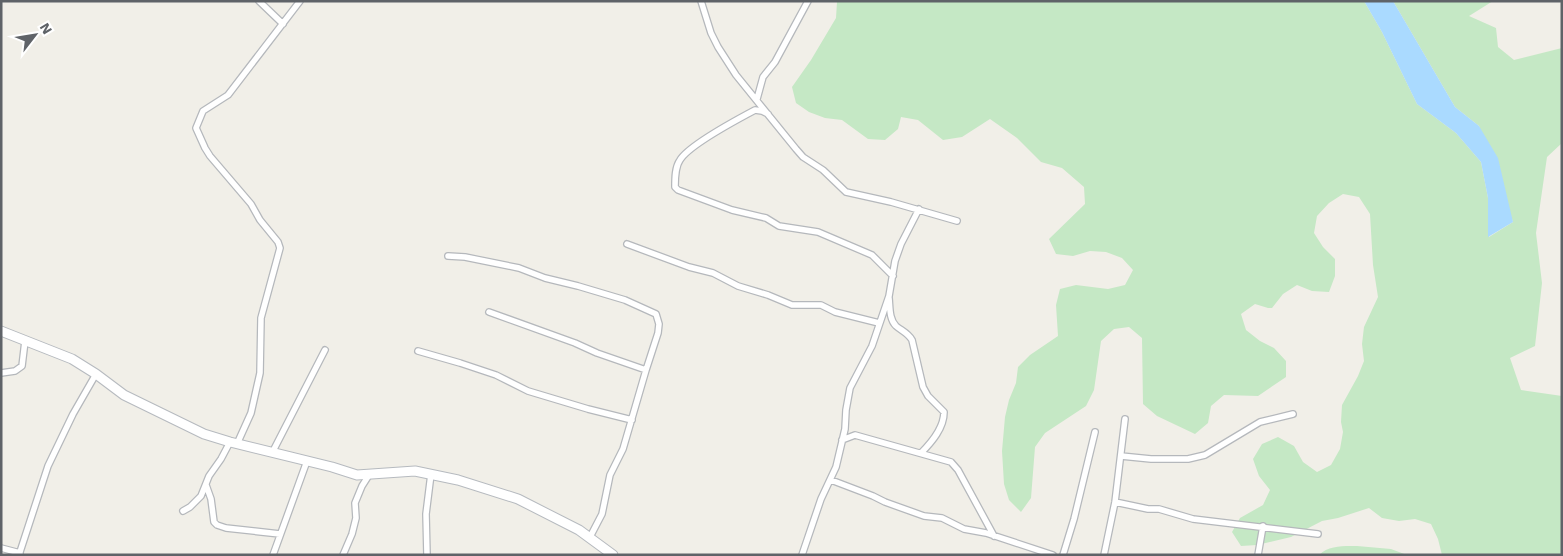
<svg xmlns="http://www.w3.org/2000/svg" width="1563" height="556" viewBox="0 0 1563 556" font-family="'Work Sans',sans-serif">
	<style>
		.green { fill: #c5e8c5 }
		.water { fill: #aadaff }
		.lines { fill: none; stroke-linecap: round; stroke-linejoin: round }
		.street-casing { stroke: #b5b8bc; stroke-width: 8 }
		.secondary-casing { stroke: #b6babf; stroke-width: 11 }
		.street { stroke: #fff; stroke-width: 5.5 }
		.secondary { stroke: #fff; stroke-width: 9 }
	</style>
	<rect width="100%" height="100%" fill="#f1efe8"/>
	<path class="green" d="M 836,1 L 1364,1 L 1382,32 L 1417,104 L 1456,133 L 1481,162 L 1488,198 L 1489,237 L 1513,222 L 1479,126 L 1455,107 L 1393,1 L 1493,1 L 1469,16 L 1496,28 L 1498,47 L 1514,60 L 1562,48 L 1562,143 L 1547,157 L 1536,233 L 1542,283 L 1535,346 L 1510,358 L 1521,390 L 1562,396 L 1562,555 L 1442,555 L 1438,539 L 1431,524 L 1415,519 L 1399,521 L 1382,518 L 1369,508 L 1338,518 L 1322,521 L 1291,537 L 1257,545 L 1241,546 L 1232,532 L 1240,518 L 1263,505 L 1270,490 L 1259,476 L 1253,459 L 1262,444 L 1278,437 L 1294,446 L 1303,462 L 1317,472 L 1331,465 L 1340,449 L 1343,432 L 1341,422 L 1342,405 L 1358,376 L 1364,361 L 1362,344 L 1364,327 L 1378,297 L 1373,265 L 1370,214 L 1359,197 L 1343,194 L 1329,203 L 1317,216 L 1314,233 L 1323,247 L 1335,259 L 1335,276 L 1329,292 L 1312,291 L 1297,285 L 1283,294 L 1272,308 L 1268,308 L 1255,304 L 1241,314 L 1246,330 L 1260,341 L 1274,348 L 1286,361 L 1286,377 L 1258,396 L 1224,395 L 1211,406 L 1208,423 L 1195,434 L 1157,416 L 1143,404 L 1142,338 L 1129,327 L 1114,329 L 1101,341 L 1094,390 L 1086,406 L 1045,433 L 1035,447 L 1031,498 L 1021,512 L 1009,500 L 1004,484 L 1002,451 L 1005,417 L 1009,400 L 1016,383 L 1018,367 L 1030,355 L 1058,336 L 1056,305 L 1060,289 L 1076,285 L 1108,289 L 1125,285 L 1133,270 L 1122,258 L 1106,252 L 1090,251 L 1073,256 L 1056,254 L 1049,239 L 1085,204 L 1084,187 L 1062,168 L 1041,162 L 1017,138 L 990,119 L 962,137 L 943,140 L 918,120 L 901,117 L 898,129 L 885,140 L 868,139 L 842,120 L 825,118 L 809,112 L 796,103 L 792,87 L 811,60 L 836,18 L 837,2 Z
		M 1357,546 L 1391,549 L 1407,555 L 1319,555 C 1329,545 1344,546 1357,546 Z"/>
	<path class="water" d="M 1364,1 L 1393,1 L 1455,107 L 1479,126 L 1498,158 L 1513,222 L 1488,237 L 1488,198 L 1481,162 L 1456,133 L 1417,104 L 1382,32 Z"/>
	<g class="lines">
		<defs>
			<path id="street" d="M 259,1 L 283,24
				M 701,1 L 711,33 L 718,47 L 736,75 L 796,149 L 803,157 L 823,170 L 846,192 L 891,202 L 957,221
				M 757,99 L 763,77 L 775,62 L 808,1
				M 768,114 L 762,111 L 755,110 C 738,119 689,145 680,160 C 675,167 675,178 675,187 L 678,190 L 732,210 L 766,218 L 779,226 L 818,232 L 872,255 L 893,276
				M 627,244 L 689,267 L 713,273 L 738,286 L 768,295 L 792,305 L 821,305 L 835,312 L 879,323
				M 448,256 L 465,257 L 519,268 L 545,278 L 578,286 L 625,300 L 656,314 L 659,324 L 658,333 L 646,370 L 623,449 L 610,475 L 602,514 L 590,537
				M 889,298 C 890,307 889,319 896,326 C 902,331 908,333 912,340 L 923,387 L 928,396 L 944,412 C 944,428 932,442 921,453
				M 489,312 L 575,343 L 597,353 L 646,370
				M 418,351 L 460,363 L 496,375 L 528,391 L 588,409 L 632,420
				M 1,373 L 15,371 L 22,366 L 25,341
				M 842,440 L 855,435 L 951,462 L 958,470 L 994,536
				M 237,444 L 251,413 L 260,373 L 261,318 L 280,248 L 278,242 L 260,220 L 251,204 L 210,156 L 205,148 L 196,128 L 203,111 L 228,95 L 300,1
				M 272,453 L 325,350
				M 1121,456 L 1151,459 L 1188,459 L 1205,455 L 1260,422 L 1293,414
				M 831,480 L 873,496 L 885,502 L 924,516 L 942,518 L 964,529 L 986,533 L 1053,555
				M 206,485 L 211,499 L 214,522 L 217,525 L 226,528 L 280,534
				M 1115,502 L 1148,509 L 1159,509 L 1193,519 L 1318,534
				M 183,511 L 190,507 L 201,496 L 209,476 L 221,459 L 230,442
				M 1,548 L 20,553
				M 19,555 L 48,466 L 73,414 L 96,374
				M 273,555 L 307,461
				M 343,555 L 352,534 L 356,518 L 355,503 L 362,486 L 369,475
				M 427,555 L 426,514 L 431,474
				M 802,555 L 821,499 L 836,467 L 845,429 L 846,410 L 850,388 L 872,346 L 889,296 L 895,261 L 901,244 L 919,209
				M 1063,555 L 1074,519 L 1095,432
				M 1104,555 L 1115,502 L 1125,419
				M 1258,555 L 1263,526"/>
			<path id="secondary" d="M 1,331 L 72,359 L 96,374 L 124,395 L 204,434 L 230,442 L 332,467 L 357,475 L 415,471 L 458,480 L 518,499 L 579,530 L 613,555"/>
		</defs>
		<use href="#street" class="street-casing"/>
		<use href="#secondary" class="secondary-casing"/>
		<use href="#street" class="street"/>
		<use href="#secondary" class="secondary"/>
	</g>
	<rect width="1563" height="556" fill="none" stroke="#5f6368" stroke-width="5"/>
	<g transform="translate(35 35) rotate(59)" stroke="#ffffff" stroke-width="4" paint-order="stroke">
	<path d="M0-4L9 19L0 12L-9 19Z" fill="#5f6368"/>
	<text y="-8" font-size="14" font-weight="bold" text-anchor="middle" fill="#5f6368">N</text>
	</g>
</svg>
